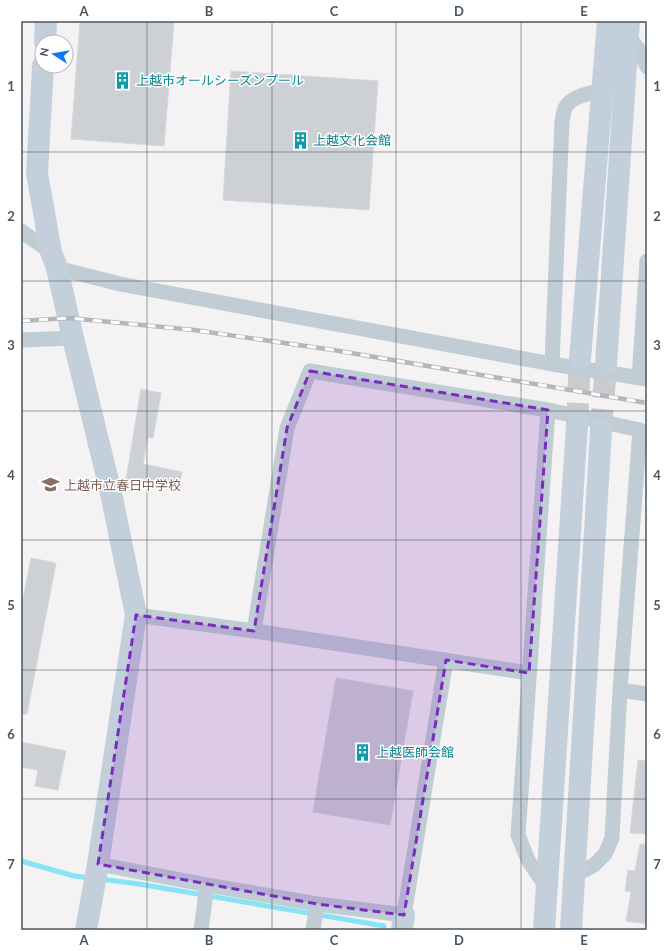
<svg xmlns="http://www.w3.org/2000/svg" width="668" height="951" viewBox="0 0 668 951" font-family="Lato,'Noto Sans JP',sans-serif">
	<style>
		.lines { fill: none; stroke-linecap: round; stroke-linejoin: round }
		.stream { stroke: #87e3f5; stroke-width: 5 }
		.building { fill: #cdd1d6; stroke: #d5d8dd }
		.secondary-tunnel { stroke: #c9cbce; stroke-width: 22; stroke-dasharray: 22 11; stroke-linecap: butt }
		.street { stroke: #c1cdd4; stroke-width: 15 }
		.secondary { stroke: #c3d0dc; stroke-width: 22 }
		.rail-casing { stroke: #b3b7bc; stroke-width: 4.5 }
		.rail { stroke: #fff; stroke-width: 3; stroke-dasharray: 9; stroke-linecap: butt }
		.marked { fill: #7b2cbf; fill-opacity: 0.2; stroke: #7b2cbf; stroke-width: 3; stroke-dasharray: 8 5; stroke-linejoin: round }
		.grid { fill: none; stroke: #475661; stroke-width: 1; stroke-opacity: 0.55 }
		.labels { text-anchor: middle; stroke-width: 3; stroke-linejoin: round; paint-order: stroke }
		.culture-label { font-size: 13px; fill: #0d838f; stroke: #fff; text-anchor: start }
		.education-label { font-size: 13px; fill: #785e54; stroke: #fff; text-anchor: start }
		.neatline { fill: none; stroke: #475661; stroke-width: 1.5 }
		.grid-label { font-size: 13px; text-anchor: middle; font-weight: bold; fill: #475661 }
	</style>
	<rect width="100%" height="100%" fill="#f4f2f2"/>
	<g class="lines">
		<path class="stream" d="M 21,861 L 74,876 L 91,878
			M 101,879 L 139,884 L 384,926 L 383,930"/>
	</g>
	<path class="building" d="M 80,21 L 174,21 L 164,146 L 71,139 Z
		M 231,71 L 378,81 L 369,210 L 223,200 Z
		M 141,389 L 161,393 L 153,438 L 148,437 L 143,464 L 182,472 L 179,486 L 141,478 L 140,483 L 126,480 Z
		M 31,558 L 56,563 L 27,714 L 21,714 L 21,633 L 23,622 L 21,621 L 21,609 Z
		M 336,678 L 413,691 L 390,825 L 313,812 Z
		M 21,742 L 66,751 L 58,790 L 35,786 L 38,770 L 21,767 Z
		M 638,760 L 647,761 L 647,834 L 630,833 Z
		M 640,844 L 647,844 L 647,924 L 626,921 L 631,892 L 625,891 L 628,870 L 635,871 Z"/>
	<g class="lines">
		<path class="secondary-tunnel" d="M 577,425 L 580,359
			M 601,431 L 606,364"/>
		<path class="street" d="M 628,35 L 641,53 L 647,67
			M 21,231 L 51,252
			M 57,268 L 120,284 L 552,364 L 647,379
			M 21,340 L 73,338
			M 552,364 L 562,121 C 563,118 563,114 564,111 C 568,96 589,94 602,90
			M 639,378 L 647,261
			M 136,615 L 254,631 L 529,673
			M 254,631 L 287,428 L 310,371 L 548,410 L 640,430 L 620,690 L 612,838 L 605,854 L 594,865 L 575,875
			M 620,690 L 647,694
			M 98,864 L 207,885 L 317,904 L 404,915 L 446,660
			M 547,888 L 528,860 L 518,835 L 548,410
			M 201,930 L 207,885
			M 313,930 L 317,904"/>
		<path class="secondary" d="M 45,42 L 46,21
			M 43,66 L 37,173 L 51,252 L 57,268 L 73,338 L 111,493 L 136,615 L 98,864 L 86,930
			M 580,359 L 608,21
			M 606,364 L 629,21
			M 402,930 L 404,915
			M 544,930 L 577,425
			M 571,930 L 601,431"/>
		<defs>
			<path id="rail" d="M 21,321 L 69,318 L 194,330 L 333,350 L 647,403"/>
		</defs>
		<use href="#rail" class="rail-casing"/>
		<use href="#rail" class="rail"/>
	</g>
	<path class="marked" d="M 310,371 L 548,410 L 529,673 L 446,660 L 404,915 L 317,904 L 98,864 L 136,615 L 254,631 L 287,428 Z"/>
	<path class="grid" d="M 147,21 L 147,930M 272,21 L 272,930M 396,21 L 396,930M 521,21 L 521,930M 21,152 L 647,152M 21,281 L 647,281M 21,411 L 647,411M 21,540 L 647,540M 21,670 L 647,670M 21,799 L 647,799"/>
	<defs>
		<symbol id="building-bare" viewBox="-9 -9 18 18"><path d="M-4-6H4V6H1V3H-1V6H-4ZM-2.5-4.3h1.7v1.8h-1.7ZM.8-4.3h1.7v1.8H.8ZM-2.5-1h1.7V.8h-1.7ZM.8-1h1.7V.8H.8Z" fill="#0f9aa8" stroke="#fff" stroke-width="2.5" paint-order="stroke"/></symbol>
		<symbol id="school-bare" viewBox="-9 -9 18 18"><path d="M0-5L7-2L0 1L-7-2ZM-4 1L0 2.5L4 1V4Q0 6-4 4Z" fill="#8d6e63" stroke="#fff" stroke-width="2.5" paint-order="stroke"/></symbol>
	</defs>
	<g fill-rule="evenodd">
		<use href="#building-bare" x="110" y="68" width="25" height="25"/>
		<use href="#building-bare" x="288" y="128" width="25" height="25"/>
		<use href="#school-bare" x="38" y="472" width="25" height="25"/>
		<use href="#building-bare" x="350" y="740" width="25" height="25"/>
	</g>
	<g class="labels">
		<g class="culture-label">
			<text x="136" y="85">上越市オールシーズンプール</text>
			<text x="313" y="145">上越文化会館</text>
			<text x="376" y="757">上越医師会館</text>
		</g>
		<g class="education-label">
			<text x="64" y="490">上越市立春日中学校</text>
		</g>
	</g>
	<rect width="668" height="951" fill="none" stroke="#ffffff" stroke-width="44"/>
	<g transform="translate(54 54) rotate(282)"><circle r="19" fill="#ffffff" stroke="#b5bbc0"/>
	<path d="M0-3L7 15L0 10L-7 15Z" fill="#097bf7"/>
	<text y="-6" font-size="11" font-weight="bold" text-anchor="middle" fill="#475661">N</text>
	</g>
	<rect x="22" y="22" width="624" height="907" class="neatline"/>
	<g class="grid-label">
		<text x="84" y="16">A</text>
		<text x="209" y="16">B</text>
		<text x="334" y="16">C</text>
		<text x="459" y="16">D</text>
		<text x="584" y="16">E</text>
		<text x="11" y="91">1</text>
		<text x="657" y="91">1</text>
		<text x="11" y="221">2</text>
		<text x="657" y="221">2</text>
		<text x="11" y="350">3</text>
		<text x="657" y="350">3</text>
		<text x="11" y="480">4</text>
		<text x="657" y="480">4</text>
		<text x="11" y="610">5</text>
		<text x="657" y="610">5</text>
		<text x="11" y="739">6</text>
		<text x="657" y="739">6</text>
		<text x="11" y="869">7</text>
		<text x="657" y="869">7</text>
		<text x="84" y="945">A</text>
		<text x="209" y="945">B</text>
		<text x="334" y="945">C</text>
		<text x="459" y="945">D</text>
		<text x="584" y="945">E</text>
	</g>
</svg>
